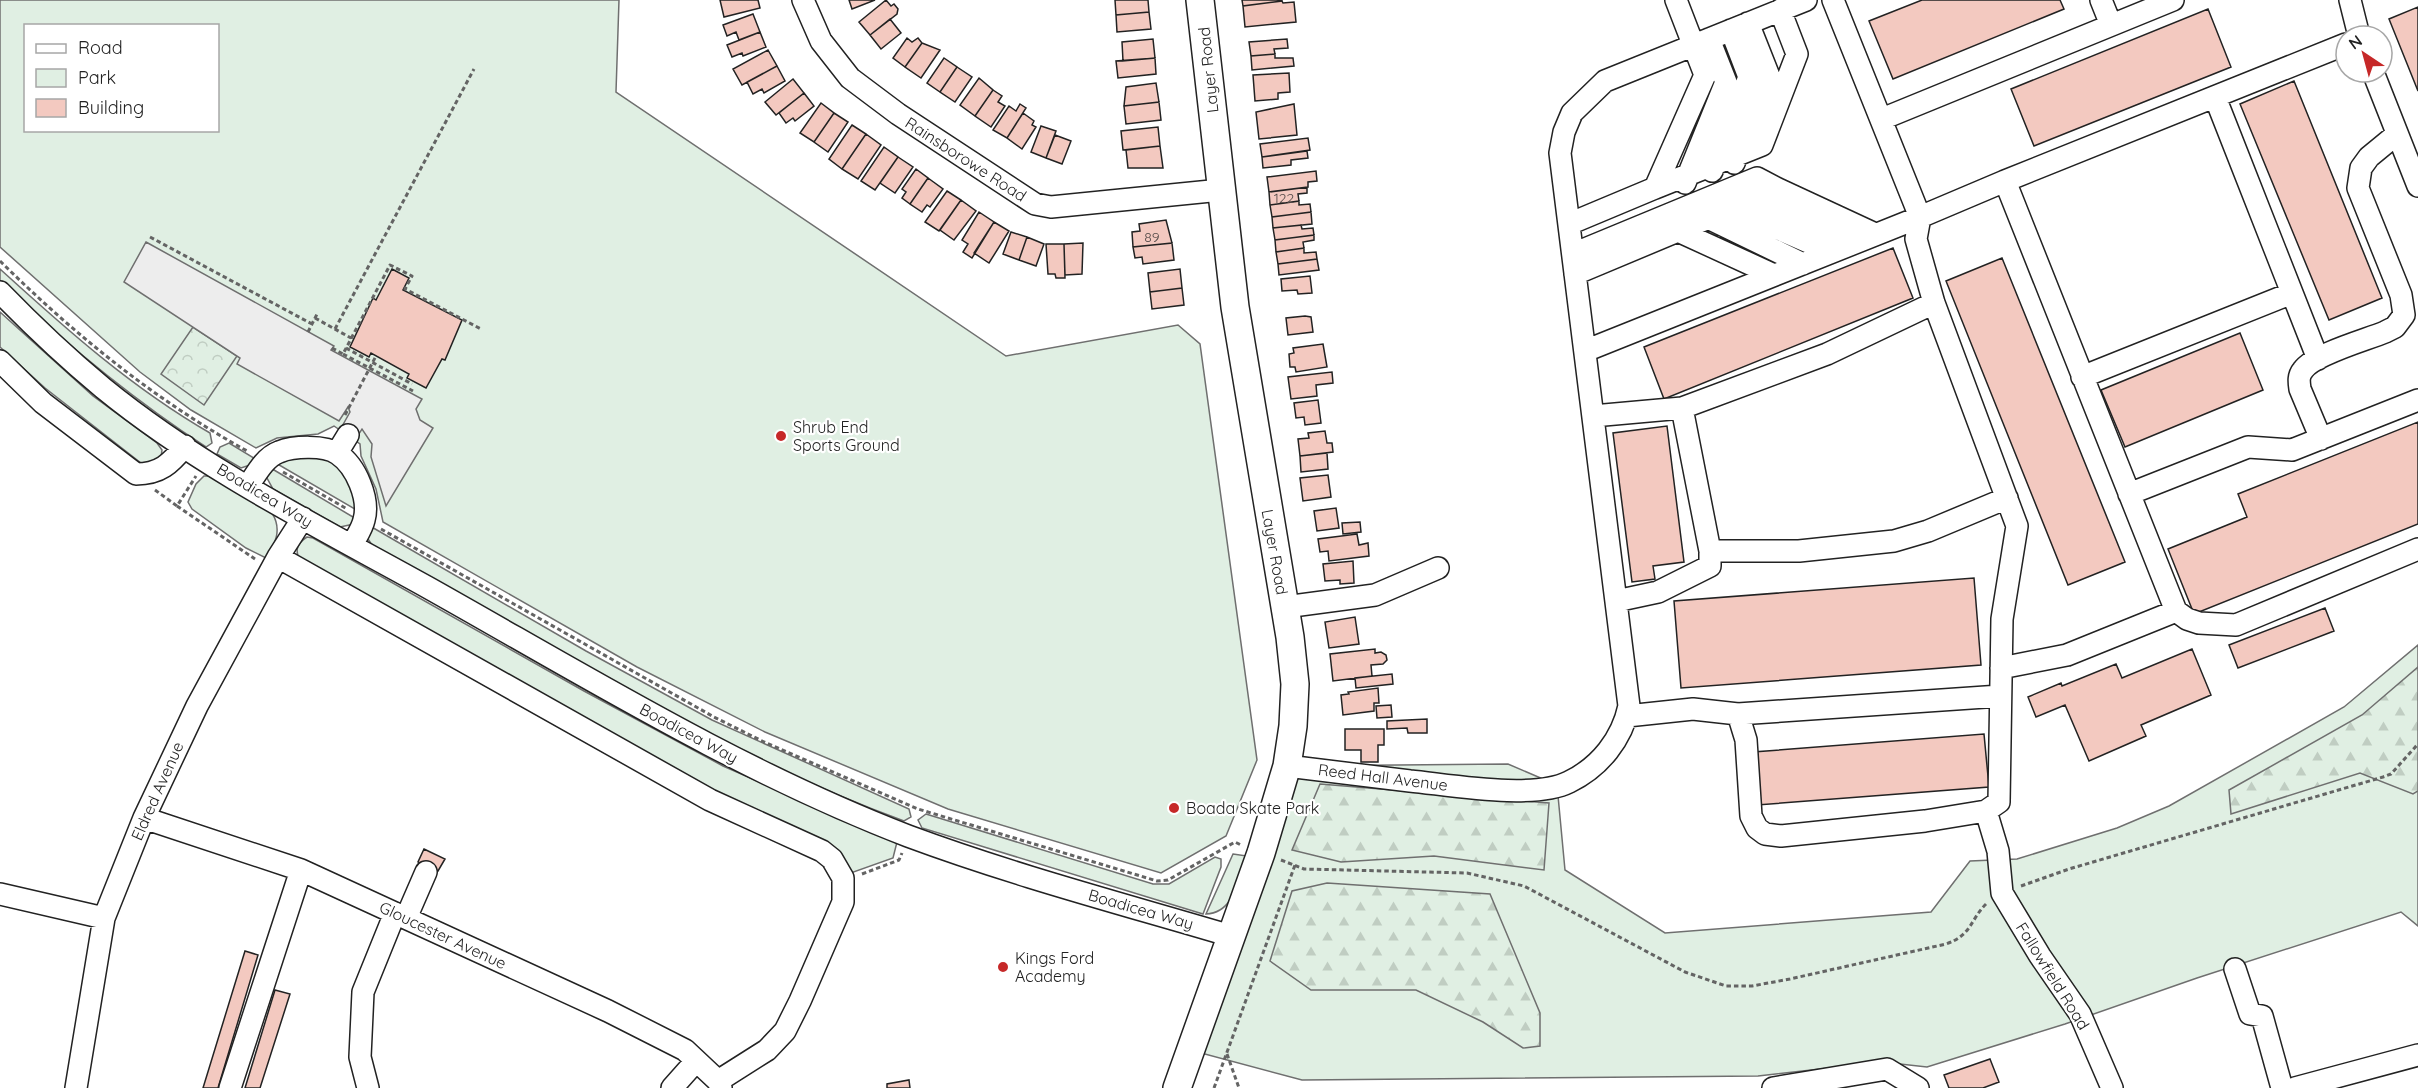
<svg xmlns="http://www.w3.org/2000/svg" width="2418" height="1088" viewBox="0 0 2418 1088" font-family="Quicksand,sans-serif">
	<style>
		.green { fill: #e0efe3; stroke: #6f6f6f; stroke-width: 1.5; fill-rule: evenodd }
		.forest { fill: url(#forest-firs); stroke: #6f6f6f; stroke-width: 1.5 }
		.park { fill: url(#park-crowns); stroke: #6f6f6f; stroke-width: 1.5 }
		.parking { fill: #ededed; stroke: #6f6f6f; stroke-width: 1.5 }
		.building { fill: #f3c9c0; stroke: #222; stroke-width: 1.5 }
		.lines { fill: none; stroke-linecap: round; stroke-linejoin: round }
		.minor-casing { stroke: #222; stroke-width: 24 }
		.major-casing { stroke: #222; stroke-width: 30 }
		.path { stroke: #646464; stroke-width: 3; stroke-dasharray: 4.5 3; stroke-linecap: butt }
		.minor { stroke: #fff; stroke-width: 21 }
		.major { stroke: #fff; stroke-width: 27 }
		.poi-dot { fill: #c62828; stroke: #fff; stroke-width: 2 }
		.labels { text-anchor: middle; stroke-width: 4.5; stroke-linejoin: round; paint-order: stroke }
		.number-label { font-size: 14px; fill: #564c4a }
		.street-label { font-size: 16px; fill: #222; stroke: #fff }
		.poi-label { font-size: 16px; fill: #222; stroke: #fff; text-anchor: start }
	</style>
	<defs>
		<pattern id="forest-firs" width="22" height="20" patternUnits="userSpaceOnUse" patternTransform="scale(1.5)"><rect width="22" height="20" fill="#e0efe3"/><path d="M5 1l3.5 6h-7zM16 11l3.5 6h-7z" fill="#c0cdc2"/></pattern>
		<pattern id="park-crowns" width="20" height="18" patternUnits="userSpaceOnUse" patternTransform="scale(1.5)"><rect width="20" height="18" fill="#e0efe3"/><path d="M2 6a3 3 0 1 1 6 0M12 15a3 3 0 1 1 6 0" fill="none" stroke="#c0cdc2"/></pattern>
	</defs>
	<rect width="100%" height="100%" fill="#fff"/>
	<path class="green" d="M 0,0 L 619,0 L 616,92 L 1006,356 L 1178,325 L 1200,344 L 1257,760 L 1226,836 L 1161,873 L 948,809 L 765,732 L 637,667 L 383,522 L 376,489 L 361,456 L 360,444 L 334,426 L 318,434 L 277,438 L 256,448 L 191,410 L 140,372 L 0,247 ZM 26,26 L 218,26 L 218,130 L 26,130 Z
		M 0,269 C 66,329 132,388 210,433 L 212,443 L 206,447 C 132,399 65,343 0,283 Z
		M 0,312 L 93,396 L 157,443 L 162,450 L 161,457 L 149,465 L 141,463 L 45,388 L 0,347 Z
		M 229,443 L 257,460 L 253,464 L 241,468 L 217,454 L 220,447 Z
		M 328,457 L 346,471 L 360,512 L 274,462 L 282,458 Z
		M 269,467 L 358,520 L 354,524 L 340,527 L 273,489 L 267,478 Z
		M 204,476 L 209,476 L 272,513 C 282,529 276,543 266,558 L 246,548 L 192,509 L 188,502 L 196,484 Z
		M 370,526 L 586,651 L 712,720 L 909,809 L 911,817 L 904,821 C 716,752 545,644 372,545 L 368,539 Z
		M 307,537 L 313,538 L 584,691 L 723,766 L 897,842 L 893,858 L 848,874 L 700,787 L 300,562 C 295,551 296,544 307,537 Z
		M 2418,645 L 2418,926 L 2401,912 L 2197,978 L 2065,1024 L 1927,1067 L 1882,1062 L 1758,1076 L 1302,1080 L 1201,1053 L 1287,766 L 1508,764 L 1557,785 L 1565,870 L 1665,933 L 1931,912 L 1970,861 L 2017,859 L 2117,828 L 2169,806 L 2344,707 Z
		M 926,814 L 1153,884 L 1169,884 L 1215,857 L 1221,859 L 1221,867 L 1203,914 L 922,828 L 918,820 Z
		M 1233,854 L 1247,856 C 1239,877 1235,913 1206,914 Z"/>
	<path class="forest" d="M 2418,667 L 2418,791 L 2413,794 L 2360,773 L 2231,814 L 2229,790 L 2362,715 Z
		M 1320,784 L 1549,803 L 1544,870 L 1434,856 L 1341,862 L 1292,850 Z
		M 1327,883 L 1490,894 L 1540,1013 L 1540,1046 L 1523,1048 L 1483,1022 L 1416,990 L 1311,990 L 1270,961 L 1292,891 Z"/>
	<path class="park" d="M 193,327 L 237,356 L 204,405 L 161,374 Z"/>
	<path class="parking" d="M 146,242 L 334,346 L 331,350 L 422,399 L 416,409 L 420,420 L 433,428 L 386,506 L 371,457 L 372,444 L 362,429 L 355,440 L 340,430 L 350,412 L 348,407 L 339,421 L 237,364 L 240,358 L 124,282 Z"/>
	<path class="building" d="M 720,0 L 758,0 L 760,8 L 724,17 Z
		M 849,0 L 875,0 L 852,9 Z
		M 886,0 L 891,6 L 894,4 L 898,9 L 897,14 L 870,35 L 859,22 Z
		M 1115,0 L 1148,0 L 1149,12 L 1116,15 Z
		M 1242,0 L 1282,0 L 1282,1 L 1243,6 Z
		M 1922,0 L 2060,0 L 2064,9 L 1893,79 L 1869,21 Z
		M 1282,1 L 1283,3 L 1294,2 L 1296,22 L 1245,27 L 1243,6 Z
		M 2418,7 L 2418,91 L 2389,19 Z
		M 2208,9 L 2231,67 L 2034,146 L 2011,89 Z
		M 1149,12 L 1151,29 L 1117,32 L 1116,15 Z
		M 753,14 L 760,32 L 739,40 L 736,32 L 727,36 L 723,25 Z
		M 890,19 L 901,33 L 881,49 L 870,35 Z
		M 760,32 L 766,47 L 743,56 L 742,53 L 732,57 L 727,45 Z
		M 907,38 L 912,42 L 918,38 L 922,43 L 905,67 L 893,58 Z
		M 1153,39 L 1155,58 L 1123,61 L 1122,42 Z
		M 1287,39 L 1288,48 L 1274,49 L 1275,54 L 1251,56 L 1249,42 Z
		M 922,43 L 940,50 L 921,78 L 905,67 Z
		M 768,50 L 777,66 L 742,85 L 733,69 Z
		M 1275,54 L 1275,58 L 1293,58 L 1294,66 L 1252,70 L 1251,56 Z
		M 944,58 L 957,67 L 940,92 L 927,83 Z
		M 1155,58 L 1156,74 L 1118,78 L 1116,61 Z
		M 777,66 L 785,81 L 764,93 L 762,89 L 753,94 L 747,82 Z
		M 957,67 L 972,77 L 955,102 L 940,92 Z
		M 1289,73 L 1290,92 L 1278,93 L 1278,99 L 1255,101 L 1253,75 Z
		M 979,78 L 993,90 L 975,116 L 960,105 Z
		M 793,79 L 804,93 L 776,115 L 765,102 Z
		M 2294,81 L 2382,298 L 2329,320 L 2240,104 Z
		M 1156,83 L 1159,102 L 1124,106 L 1126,87 Z
		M 993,90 L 1002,96 L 998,102 L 1005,106 L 991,127 L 975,116 Z
		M 804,93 L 814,106 L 795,121 L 793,118 L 786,123 L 779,113 Z
		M 1159,102 L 1161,120 L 1126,124 L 1124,106 Z
		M 821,103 L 834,113 L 814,142 L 800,133 Z
		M 1020,104 L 1026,108 L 1007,138 L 993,130 L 1009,106 L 1016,111 Z
		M 1294,104 L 1297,135 L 1259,139 L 1256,112 Z
		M 834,113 L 848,122 L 828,152 L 814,142 Z
		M 1023,113 L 1034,121 L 1032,125 L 1036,127 L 1022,149 L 1007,138 Z
		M 852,125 L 866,134 L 842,169 L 829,159 Z
		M 1041,126 L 1056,131 L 1046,158 L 1031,152 Z
		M 1158,127 L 1160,146 L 1123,150 L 1121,131 Z
		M 866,134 L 881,145 L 858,179 L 842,169 Z
		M 1055,135 L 1071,141 L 1062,164 L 1046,158 Z
		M 1308,138 L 1310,150 L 1262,157 L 1260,144 Z
		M 1160,146 L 1163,168 L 1128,168 L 1126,150 Z
		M 884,147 L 898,157 L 875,190 L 861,181 Z
		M 1307,151 L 1308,158 L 1291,160 L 1291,165 L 1263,168 L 1262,157 Z
		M 898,157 L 913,167 L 895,193 L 880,183 Z
		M 916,169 L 928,178 L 910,204 L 902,198 L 906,192 L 902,189 Z
		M 1316,171 L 1317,181 L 1308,182 L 1308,187 L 1269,192 L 1267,177 Z
		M 928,178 L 943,189 L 930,207 L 927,205 L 922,212 L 910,204 Z
		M 1307,187 L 1307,193 L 1298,194 L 1299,201 L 1270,205 L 1269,192 Z
		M 947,191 L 961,200 L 939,231 L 925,222 Z
		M 961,200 L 976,211 L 954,240 L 940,230 Z
		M 1299,201 L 1299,205 L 1310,204 L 1311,212 L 1272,217 L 1270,205 Z
		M 979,212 L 994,222 L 972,258 L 963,252 L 968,244 L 962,240 Z
		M 1311,212 L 1312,224 L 1273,228 L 1272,217 Z
		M 1166,220 L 1172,243 L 1133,247 L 1132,232 L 1140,231 L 1139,224 Z
		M 994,222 L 1009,231 L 989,263 L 974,253 Z
		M 1301,225 L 1302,229 L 1313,228 L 1314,235 L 1275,240 L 1273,228 Z
		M 1011,232 L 1027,237 L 1019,260 L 1003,254 Z
		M 1314,235 L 1314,240 L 1303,242 L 1304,248 L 1276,252 L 1275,240 Z
		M 1027,237 L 1044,244 L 1036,266 L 1019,260 Z
		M 1083,243 L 1082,274 L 1065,275 L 1064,244 Z
		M 1172,243 L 1174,260 L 1143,264 L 1142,257 L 1135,258 L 1133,247 Z
		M 1046,244 L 1064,244 L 1065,278 L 1056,278 L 1055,274 L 1048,274 Z
		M 1304,248 L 1304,253 L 1316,252 L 1317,259 L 1278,264 L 1276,252 Z
		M 1893,248 L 1913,298 L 1664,399 L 1644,347 Z
		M 2002,258 L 2125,562 L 2068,585 L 1946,281 Z
		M 1317,259 L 1319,270 L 1279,275 L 1278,264 Z
		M 392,269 L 409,278 L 403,290 L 462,320 L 445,360 L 442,359 L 426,388 L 407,378 L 409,374 L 371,353 L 369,357 L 350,347 L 373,298 L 376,300 Z
		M 1180,269 L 1182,288 L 1150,292 L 1148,273 Z
		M 1310,276 L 1312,293 L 1298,294 L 1297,290 L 1282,291 L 1281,279 Z
		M 1182,288 L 1184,305 L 1152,309 L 1150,292 Z
		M 1305,316 L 1311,317 L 1313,332 L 1288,335 L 1286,318 Z
		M 2240,333 L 2263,390 L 2125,447 L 2101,390 Z
		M 1323,344 L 1327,367 L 1296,372 L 1295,367 L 1290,367 L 1289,354 L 1294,353 L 1293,348 Z
		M 1332,372 L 1333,383 L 1316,385 L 1317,396 L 1291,399 L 1288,377 Z
		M 1318,400 L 1321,423 L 1305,425 L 1304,417 L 1296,418 L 1294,403 Z
		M 2418,422 L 2418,524 L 2194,614 L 2168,549 L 2247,517 L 2238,494 Z
		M 1667,426 L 1684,562 L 1653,566 L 1655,579 L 1632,582 L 1613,433 Z
		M 1325,431 L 1327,443 L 1332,443 L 1333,452 L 1300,456 L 1298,439 L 1309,438 L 1308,433 Z
		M 1327,453 L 1328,469 L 1301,472 L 1300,456 Z
		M 1328,475 L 1331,497 L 1303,501 L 1300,478 Z
		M 1336,508 L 1339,528 L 1317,531 L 1314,511 Z
		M 1360,522 L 1361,532 L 1343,534 L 1342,523 Z
		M 1357,534 L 1359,545 L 1368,543 L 1369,556 L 1329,561 L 1328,551 L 1320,552 L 1318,539 Z
		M 1353,561 L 1354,583 L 1340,584 L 1340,580 L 1325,581 L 1323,564 Z
		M 1974,578 L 1981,665 L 1681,688 L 1674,601 Z
		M 2325,608 L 2334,631 L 2238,668 L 2229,645 Z
		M 1355,617 L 1359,644 L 1329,648 L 1325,622 Z
		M 1375,649 L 1375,653 L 1381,652 L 1386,655 L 1387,660 L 1383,664 L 1371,665 L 1372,676 L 1333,681 L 1330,654 Z
		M 2192,649 L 2211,695 L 2141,725 L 2146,736 L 2089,761 L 2065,705 L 2036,717 L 2028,697 L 2061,683 L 2062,686 L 2116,664 L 2122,678 Z
		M 1392,674 L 1393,684 L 1356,688 L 1355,678 Z
		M 1378,688 L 1379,703 L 1374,703 L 1374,711 L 1343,715 L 1341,695 L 1349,694 L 1348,692 Z
		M 1391,705 L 1392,717 L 1377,718 L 1376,706 Z
		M 1427,719 L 1427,733 L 1408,733 L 1407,728 L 1387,729 L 1387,721 Z
		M 1345,729 L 1384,729 L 1384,745 L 1378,745 L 1378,762 L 1361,762 L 1361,750 L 1345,750 Z
		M 1984,734 L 1989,787 L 1757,805 L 1753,752 Z
		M 424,849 L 445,859 L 438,871 L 418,862 Z
		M 245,951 L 258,955 L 218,1088 L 203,1088 Z
		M 275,990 L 290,994 L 260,1088 L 245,1088 Z
		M 1990,1059 L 1999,1082 L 1983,1088 L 1949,1088 L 1944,1075 Z
		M 909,1080 L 910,1088 L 887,1088 L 887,1084 Z"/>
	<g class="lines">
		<defs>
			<path id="minor" d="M 803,0 L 821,41 L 850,78 L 898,114 L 1035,204 L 1051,207 L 1221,190
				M 1833,0 L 1920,217 L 2005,181 L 2176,611 L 2067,655 L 2001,668
				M 2101,0 L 2111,25
				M 2350,0 L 2359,36
				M 2373,72 L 2418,186
				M 2215,97 L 2318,359
				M 1882,119 L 2173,0
				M 1734,163 L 1769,76 L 1748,23
				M 1712,171 L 1749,77 L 1731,30
				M 2005,181 L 2346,44
				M 1685,183 L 1726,82 L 1709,39
				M 1655,188 L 1762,145 L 1797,54 L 1780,10
				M 1746,196 L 1853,243
				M 1724,205 L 1831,252
				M 1702,215 L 1803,264
				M 1569,224 L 1655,188 L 1705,75 L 1676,0
				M 1678,231 L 1774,275
				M 1573,254 L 1757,178 L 1778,189
				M 1575,274 L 1778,189 L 1875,234
				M 0,292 C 33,326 67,358 103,388 C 201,468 317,526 427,587 C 584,675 739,771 908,836 C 1013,875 1123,904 1231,936
				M 1585,351 L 1920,217 L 1916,239 L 1934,303 L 2017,526 L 2002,619 L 1999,802 L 1986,811
				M 0,361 L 43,403 L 136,474 C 160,474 170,464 185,446
				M 2082,377 L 2292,293
				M 1682,408 L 1710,551 L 1799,551 L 1894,541 L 1928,531 L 2007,498
				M 1593,416 L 1682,408 L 1827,354 L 1934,303
				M 2321,439 L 2300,389 C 2299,382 2298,376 2303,370 C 2314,354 2366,340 2385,332 L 2395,327 L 2404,315 L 2401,295 L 2358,188 L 2361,168 L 2369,157 L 2397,134
				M 337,453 L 348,435
				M 248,486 C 256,474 265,457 279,452 C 294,446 325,445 338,454 C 356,466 370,499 364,520 C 362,529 356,537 352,545
				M 2129,494 L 2248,447 L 2292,450 L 2418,400
				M 278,557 L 710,800 L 822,851 L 832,859 L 843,878 L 843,902 L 800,1001 L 785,1031 L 767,1050 L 718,1081
				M 1616,601 L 1658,592 L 1710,566 L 1710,551
				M 1285,607 L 1375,595 L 1438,568
				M 2176,611 L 2187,619 L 2199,623 L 2236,625 L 2418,549
				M 1738,714 L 2000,696
				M 1627,716 L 1693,709 L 1738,714 L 1746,740 L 1751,816 L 1757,828 L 1765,834 L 1781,836 L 1925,821 L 1986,811 L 1998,851 L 2002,893 L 2040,956 L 2080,1014 L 2112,1088
				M 1287,766 C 1328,771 1369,776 1410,781 C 1451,785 1533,800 1569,782 C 1600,767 1622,739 1629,706 L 1560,153 L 1564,132 L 1572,113 L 1605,81 L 1806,0
				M 144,818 L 301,870 L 608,1011 L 685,1050 L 718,1081 L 721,1088
				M 0,894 L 104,918
				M 406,918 L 426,872
				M 2235,969 L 2250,1014 L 2262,1016 L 2282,1088
				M 76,1088 L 104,918 L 144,818 L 197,706 L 278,557 L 303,518
				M 230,1088 L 301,870
				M 368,1088 L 360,1057 L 363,992 L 395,913
				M 672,1088 L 696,1061
				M 1773,1088 L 1887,1069 L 1918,1088
				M 2295,1088 L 2418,1055"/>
			<path id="major" d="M 1177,1088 L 1261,853 L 1287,766 L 1293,726 L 1295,684 L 1290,637 L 1235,307 L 1200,0"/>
		</defs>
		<use href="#minor" class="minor-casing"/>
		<use href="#major" class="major-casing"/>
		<path class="path" d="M 150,237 L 312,324
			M 0,261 C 75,335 156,401 249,452
			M 315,318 L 351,338
			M 335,329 L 474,69
			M 308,332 L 317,314
			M 332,348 L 343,354 L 390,265 L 412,276 L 405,289 L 481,329
			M 346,348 L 412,384
			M 343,354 L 413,391
			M 345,415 L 376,356
			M 283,472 L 347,509
			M 155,490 L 177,506 L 196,476
			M 177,506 L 255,559
			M 381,529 L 714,717 L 764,742 L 918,809 L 1157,881 L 1168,880 L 1235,842 L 1241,845
			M 1281,860 L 1304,869 L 1467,873 L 1524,886 L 1685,972 L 1726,986 L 1752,986 L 1790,979 L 1946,944 C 1972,935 1970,920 1986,904
			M 862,874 L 899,860 L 902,853
			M 2021,886 L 2069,869 L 2383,777 L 2391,774 L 2418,744
			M 1227,1054 L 1239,1088
			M 1214,1088 L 1295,865"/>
		<use href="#minor" class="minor"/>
		<use href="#major" class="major"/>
	</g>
	<g class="poi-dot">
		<circle cx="781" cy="436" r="6"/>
		<circle cx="1174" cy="808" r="6"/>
		<circle cx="1003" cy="967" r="6"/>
	</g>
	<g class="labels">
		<g class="number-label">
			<text x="1284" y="203">122</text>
			<text x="1152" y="242">89</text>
		</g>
		<g class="street-label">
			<text transform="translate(1208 70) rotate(-96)" y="6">Layer Road</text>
			<text transform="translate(966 159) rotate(33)" y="6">Rainsborowe Road</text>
			<text transform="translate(265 495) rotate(31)" y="6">Boadicea Way</text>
			<text transform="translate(1275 552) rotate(80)" y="6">Layer Road</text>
			<text transform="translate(689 733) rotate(28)" y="6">Boadicea Way</text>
			<text transform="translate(1383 777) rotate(7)" y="6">Reed Hall Avenue</text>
			<text transform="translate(157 791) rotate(-66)" y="6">Eldred Avenue</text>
			<text transform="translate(1141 909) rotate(16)" y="6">Boadicea Way</text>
			<text transform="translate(443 935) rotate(25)" y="6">Gloucester Avenue</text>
			<text transform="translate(2053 976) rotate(58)" y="6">Fallowfield Road</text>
		</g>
		<g class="poi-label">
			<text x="793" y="433">Shrub End<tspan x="793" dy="18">Sports Ground</tspan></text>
			<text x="1186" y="814">Boada Skate Park</text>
			<text x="1015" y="964">Kings Ford<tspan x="1015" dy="18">Academy</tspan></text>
		</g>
	</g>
	<rect x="24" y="24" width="195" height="108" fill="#ffffff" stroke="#a7a7a7" stroke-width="1.5"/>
	<rect x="36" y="44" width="30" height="9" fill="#ffffff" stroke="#a7a7a7" stroke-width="1.5"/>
	<text x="78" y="54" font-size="18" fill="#222222">Road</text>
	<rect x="36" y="69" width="30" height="18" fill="#e0efe3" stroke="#a7a7a7" stroke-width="1.5"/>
	<text x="78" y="84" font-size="18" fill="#222222">Park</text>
	<rect x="36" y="99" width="30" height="18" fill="#f3c9c0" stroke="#a7a7a7" stroke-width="1.5"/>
	<text x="78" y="114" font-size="18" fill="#222222">Building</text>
	<g transform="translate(2364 54) rotate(324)"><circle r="28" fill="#ffffff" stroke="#a7a7a7" stroke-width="1.5"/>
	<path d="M0-4.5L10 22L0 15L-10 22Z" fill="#c62828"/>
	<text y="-9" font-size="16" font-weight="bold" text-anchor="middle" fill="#222222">N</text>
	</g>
</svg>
